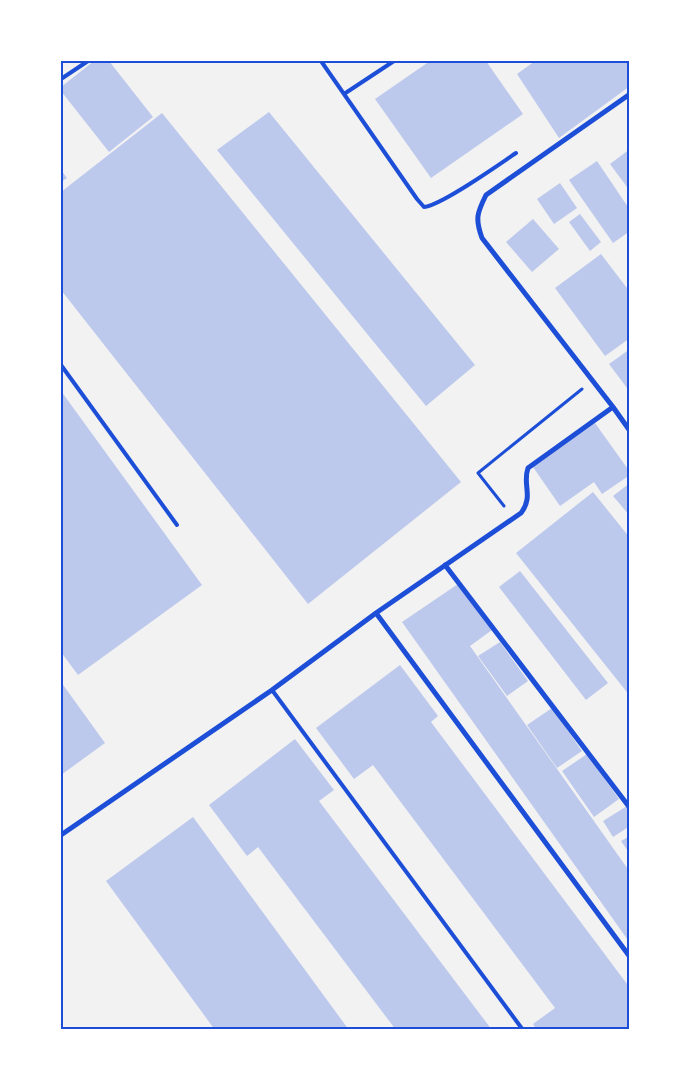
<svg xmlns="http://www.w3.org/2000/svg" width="691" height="1091" viewBox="0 0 691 1091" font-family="Montserrat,sans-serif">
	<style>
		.building { fill: #bdc9ec }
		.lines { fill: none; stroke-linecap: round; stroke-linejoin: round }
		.path { stroke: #1d4ed8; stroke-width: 3 }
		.service { stroke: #1d4ed8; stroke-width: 4 }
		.minor { stroke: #1d4ed8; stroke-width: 5 }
		.neatline { fill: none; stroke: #1d4ed8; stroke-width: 2 }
	</style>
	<rect width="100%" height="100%" fill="#f2f2f2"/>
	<path class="building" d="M 94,61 L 109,61 L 153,117 L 109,152 L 61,91 L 61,87 Z
		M 430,61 L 486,61 L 523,114 L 431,178 L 375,99 Z
		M 535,61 L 630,61 L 630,86 L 559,138 L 517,74 Z
		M 269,112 L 475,365 L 426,406 L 217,150 Z
		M 162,113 L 461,482 L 308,604 L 61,290 L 61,192 Z
		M 630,149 L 630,191 L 610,164 Z
		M 597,161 L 630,210 L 630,231 L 613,243 L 569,180 Z
		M 61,170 L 67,178 L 61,182 Z
		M 560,183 L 577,208 L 554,224 L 537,199 Z
		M 580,214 L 601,242 L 590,251 L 569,222 Z
		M 533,219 L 559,249 L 532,272 L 506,242 Z
		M 601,254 L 630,292 L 630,338 L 605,356 L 555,288 Z
		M 630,349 L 630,392 L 609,364 Z
		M 61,391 L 202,585 L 78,675 L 61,652 Z
		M 595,423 L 630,472 L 630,475 L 602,494 L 594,482 L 560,506 L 533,467 Z
		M 630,483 L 630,516 L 613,496 Z
		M 593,492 L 630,538 L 630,696 L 516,553 Z
		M 520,571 L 608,683 L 586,700 L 499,587 Z
		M 458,584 L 492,630 L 470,646 L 630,872 L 630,943 L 402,622 Z
		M 500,642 L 528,681 L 507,696 L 478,656 Z
		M 400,665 L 438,716 L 431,722 L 630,988 L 630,1029 L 628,1030 L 537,1030 L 533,1024 L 555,1008 L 373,765 L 354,779 L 316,728 Z
		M 61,682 L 105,743 L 61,775 Z
		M 552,708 L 582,751 L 557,768 L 527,725 Z
		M 295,739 L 334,790 L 319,801 L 492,1030 L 396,1030 L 258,847 L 247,856 L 209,805 Z
		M 587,754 L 619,799 L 594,817 L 562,771 Z
		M 627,806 L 630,811 L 630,826 L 613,837 L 603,821 Z
		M 193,817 L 349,1030 L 215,1030 L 106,881 Z
		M 630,836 L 630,854 L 621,841 Z"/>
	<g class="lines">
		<path class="path" d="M 504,506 L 478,473 L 582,389"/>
		<path class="service" d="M 321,61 L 417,199 L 424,207 C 442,205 498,165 516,153
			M 61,79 L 88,61
			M 344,94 L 394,61
			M 61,365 L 177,525
			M 272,690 L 523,1030"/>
		<path class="minor" d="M 630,94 L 486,195 C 477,213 475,219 482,238 L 613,407 L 630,431
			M 445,565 L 630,808
			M 376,613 L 630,957
			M 61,835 L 272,690 L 376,613 L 521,513 C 534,496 522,485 528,468 L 613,407"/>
	</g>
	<rect width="691" height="1091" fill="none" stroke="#ffffff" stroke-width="125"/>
	<rect x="62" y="62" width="566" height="966" class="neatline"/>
</svg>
